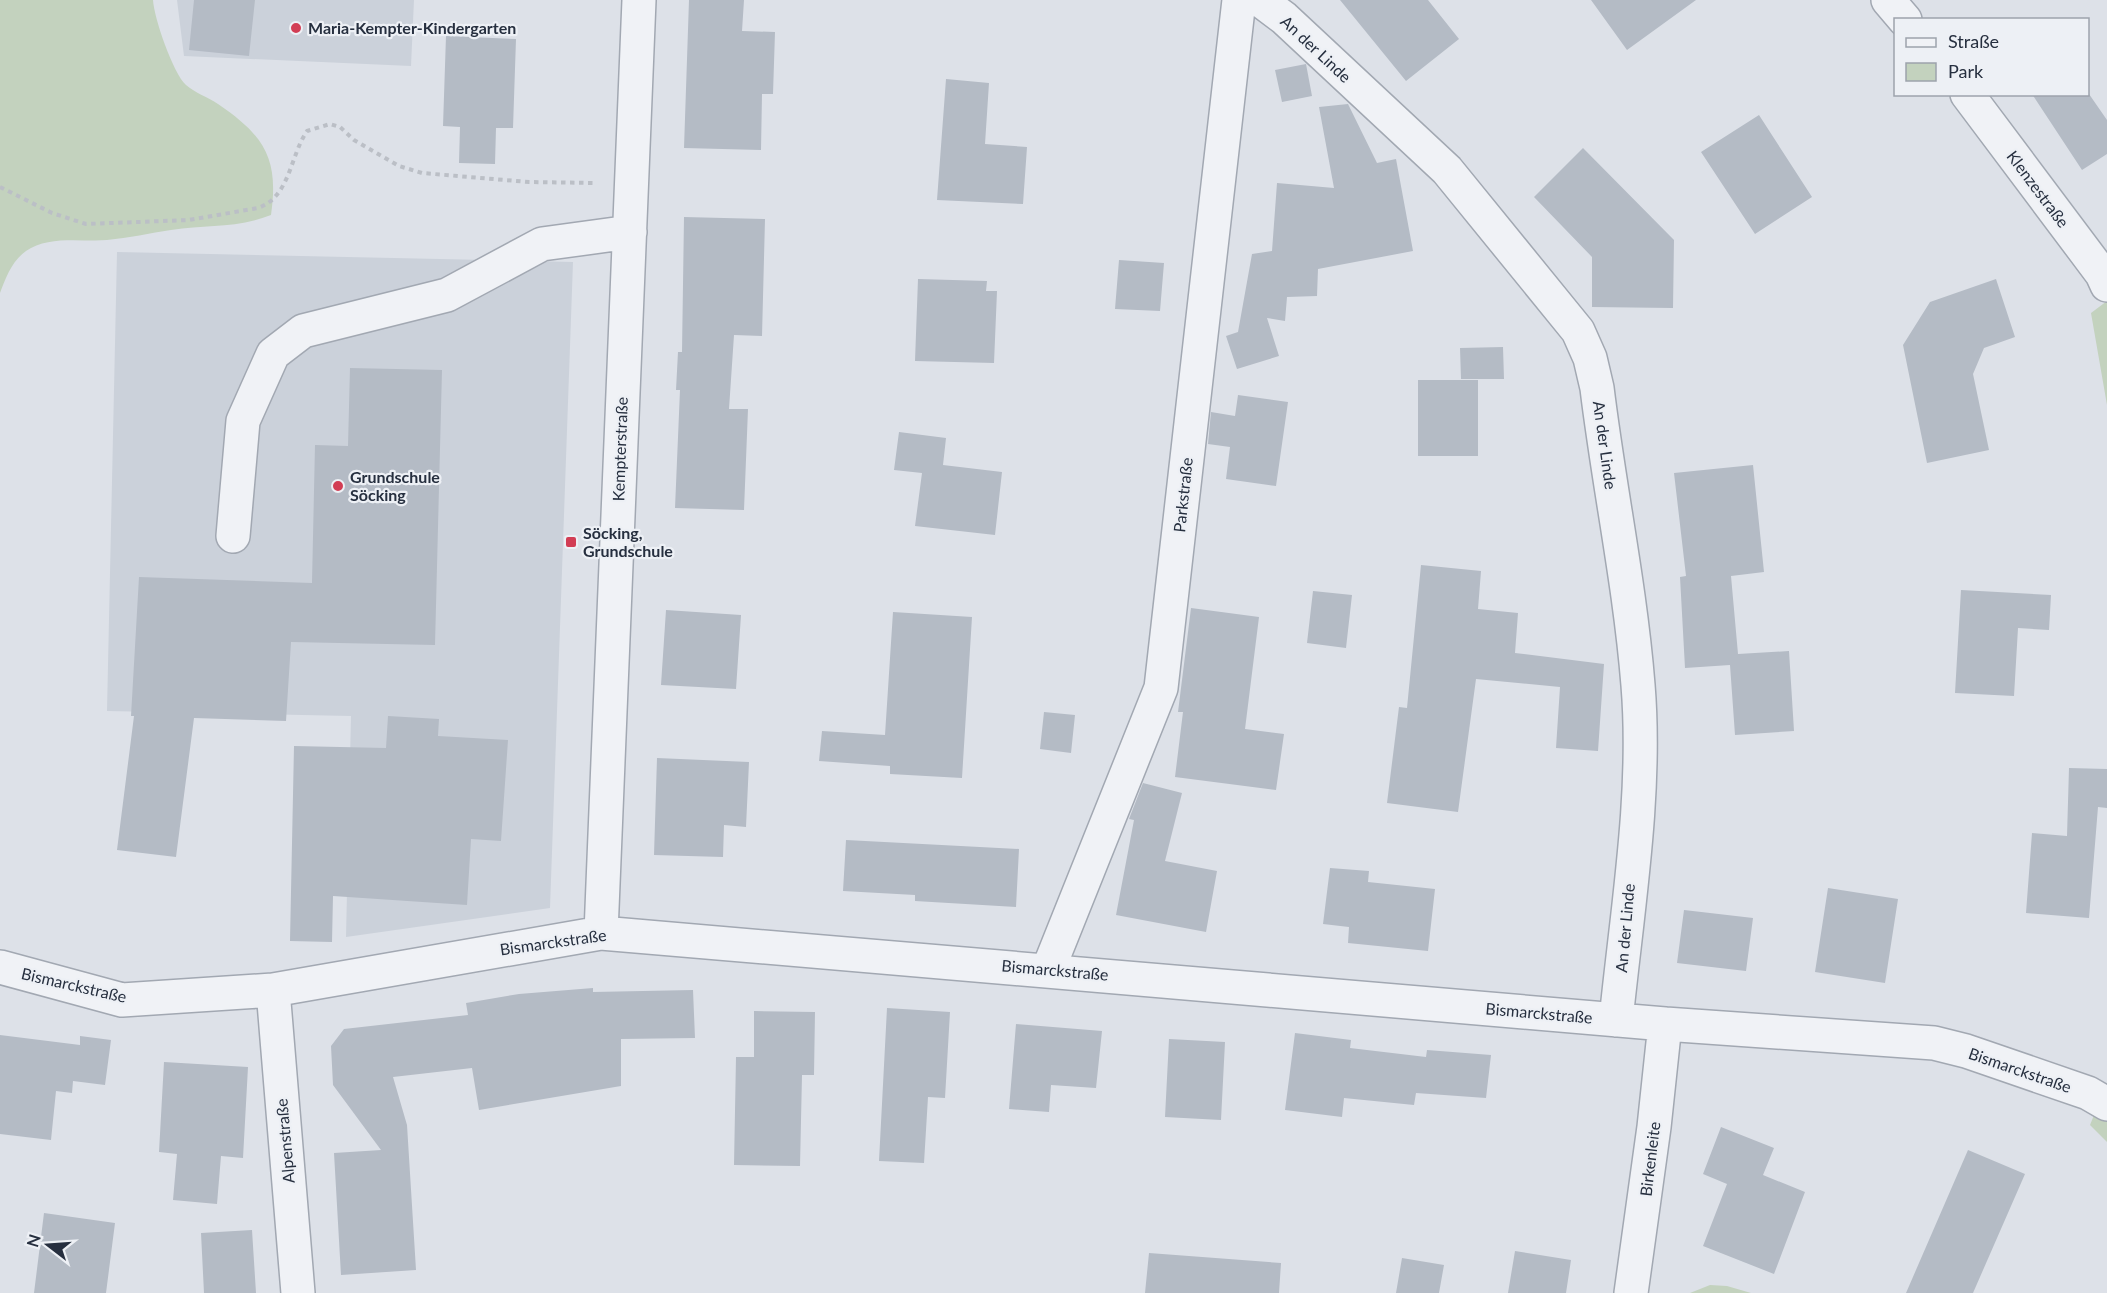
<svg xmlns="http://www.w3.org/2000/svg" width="2107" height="1293" viewBox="0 0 2107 1293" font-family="Lato,sans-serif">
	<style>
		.built { fill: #cbd1da }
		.green { fill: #c3d2be }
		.building { fill: #b4bbc5 }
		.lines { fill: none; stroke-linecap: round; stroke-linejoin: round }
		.minor-casing { stroke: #a2a8b2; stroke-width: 36 }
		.path { stroke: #bbbfc6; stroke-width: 4; stroke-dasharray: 4.5 4.5; stroke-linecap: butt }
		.minor { stroke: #f0f2f6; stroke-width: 33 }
		.poi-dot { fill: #d23d54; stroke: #edf0f5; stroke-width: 2 }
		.labels { text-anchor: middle; stroke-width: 4.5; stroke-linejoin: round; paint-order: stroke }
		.poi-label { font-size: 16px; font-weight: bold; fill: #262f3f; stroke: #edf0f5; text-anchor: start }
		.street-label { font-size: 16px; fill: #262f3f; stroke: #edf0f5 }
	</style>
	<rect width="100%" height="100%" fill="#dde1e8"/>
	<path class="built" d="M 177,0 L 414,0 L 411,66 L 184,56 Z
		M 117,252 L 573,262 L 550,908 L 346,937 L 351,716 L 107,711 Z"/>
	<path class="green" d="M 0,0 L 153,0 C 154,18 173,73 186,85 C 195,93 208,97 218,104 C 265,136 279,159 271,215 C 235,229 207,224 171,230 C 150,233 129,238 107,240 C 82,242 48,235 26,251 C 12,261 6,277 0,293 Z
		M 2107,301 L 2107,405 L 2091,313 Z
		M 2107,1083 L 2107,1142 L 2090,1125 Z
		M 1710,1285 L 1727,1286 L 1751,1293 L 1690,1293 Z"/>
	<path class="building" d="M 194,0 L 255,0 L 249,56 L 189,50 Z
		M 689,0 L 744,0 L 742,31 L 775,32 L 773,94 L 762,94 L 761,150 L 684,148 Z
		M 1340,0 L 1428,0 L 1459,39 L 1406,81 Z
		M 1591,0 L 1696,0 L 1627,50 Z
		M 446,36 L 516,39 L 513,128 L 496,128 L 495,164 L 459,163 L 460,127 L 443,126 Z
		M 1306,64 L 1312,96 L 1282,102 L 1275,70 Z
		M 946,79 L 989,83 L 985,144 L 1027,147 L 1023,204 L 937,200 Z
		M 2032,94 L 2089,94 L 2107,120 L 2107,154 L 2082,170 Z
		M 1348,104 L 1377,163 L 1396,159 L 1413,251 L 1318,269 L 1317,296 L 1287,297 L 1285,321 L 1267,318 L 1279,356 L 1237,369 L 1226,336 L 1238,332 L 1252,254 L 1272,251 L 1277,183 L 1334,188 L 1319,107 Z
		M 1759,115 L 1812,197 L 1755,234 L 1701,152 Z
		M 1583,148 L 1674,240 L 1673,308 L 1592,307 L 1592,257 L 1534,197 Z
		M 684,217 L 765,219 L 762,336 L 734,335 L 729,409 L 748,409 L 744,510 L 675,508 L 680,390 L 676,390 L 678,352 L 682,352 Z
		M 1119,260 L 1164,263 L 1160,311 L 1115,309 Z
		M 918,279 L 987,281 L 986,291 L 997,291 L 994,363 L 915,361 Z
		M 1996,279 L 2015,337 L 1984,348 L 1973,374 L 1989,450 L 1927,463 L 1903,345 L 1930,302 Z
		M 1503,347 L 1504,379 L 1461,379 L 1460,348 Z
		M 350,368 L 442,370 L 435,645 L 291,642 L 286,721 L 194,718 L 176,857 L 117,850 L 134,716 L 131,716 L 139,577 L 312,583 L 315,445 L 348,446 Z
		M 1418,380 L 1478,380 L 1478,456 L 1418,456 Z
		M 1238,395 L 1288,402 L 1276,486 L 1226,479 L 1230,447 L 1208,444 L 1211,412 L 1235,416 Z
		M 899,432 L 946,438 L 943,465 L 1002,472 L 995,535 L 915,526 L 922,473 L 894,470 Z
		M 1753,465 L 1764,572 L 1731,576 L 1738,654 L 1789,651 L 1794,731 L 1735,735 L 1730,665 L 1685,668 L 1680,577 L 1686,576 L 1674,473 Z
		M 1421,565 L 1481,571 L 1478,609 L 1518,613 L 1515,653 L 1604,664 L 1598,751 L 1556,748 L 1560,687 L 1476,679 L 1458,812 L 1387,803 L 1399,707 L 1407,708 Z
		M 1961,590 L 2051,595 L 2049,630 L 2018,628 L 2014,696 L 1955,693 Z
		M 1313,591 L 1352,595 L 1346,648 L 1307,643 Z
		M 1191,608 L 1259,617 L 1245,729 L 1284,734 L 1276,790 L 1175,777 L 1183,712 L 1178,712 Z
		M 666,610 L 741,615 L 736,689 L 661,685 Z
		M 893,612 L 972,617 L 962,778 L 890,774 L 890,766 L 819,761 L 822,731 L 885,735 Z
		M 1044,712 L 1075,715 L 1071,753 L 1040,749 Z
		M 388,716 L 439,719 L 438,736 L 508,740 L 501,841 L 471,839 L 467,905 L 333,896 L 332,942 L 290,941 L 294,746 L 386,748 Z
		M 657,758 L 749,762 L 746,827 L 724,825 L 723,857 L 654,855 Z
		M 2069,768 L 2107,769 L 2107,808 L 2098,807 L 2089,918 L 2026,913 L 2032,833 L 2067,836 Z
		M 1143,783 L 1182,793 L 1165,861 L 1217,871 L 1206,932 L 1116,915 L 1134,820 L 1129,819 Z
		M 846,840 L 1019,849 L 1016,907 L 915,901 L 915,895 L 843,891 Z
		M 1330,868 L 1369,871 L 1368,882 L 1435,889 L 1428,951 L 1348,943 L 1349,927 L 1323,924 Z
		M 1828,888 L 1898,899 L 1885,983 L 1815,972 Z
		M 1684,910 L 1753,918 L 1746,971 L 1677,963 Z
		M 593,988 L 593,992 L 693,990 L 695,1038 L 621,1039 L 621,1086 L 479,1110 L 472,1068 L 393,1077 L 407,1125 L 416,1270 L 341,1275 L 334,1153 L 381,1150 L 333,1085 L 331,1046 L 344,1029 L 468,1015 L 466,1003 L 519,994 Z
		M 887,1008 L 950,1012 L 945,1098 L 928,1097 L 924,1163 L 879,1161 Z
		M 754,1011 L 815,1012 L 814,1075 L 802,1075 L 800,1166 L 734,1165 L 736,1057 L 754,1057 Z
		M 1016,1024 L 1102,1031 L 1096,1088 L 1051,1085 L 1049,1112 L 1009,1109 Z
		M 1295,1033 L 1351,1040 L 1350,1048 L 1426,1057 L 1427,1050 L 1491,1055 L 1486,1098 L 1416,1093 L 1414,1105 L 1344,1098 L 1342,1117 L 1285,1110 Z
		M 0,1035 L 80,1045 L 80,1036 L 111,1040 L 105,1085 L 73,1081 L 72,1093 L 56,1091 L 51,1140 L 0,1134 Z
		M 1169,1039 L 1225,1042 L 1221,1120 L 1165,1117 Z
		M 164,1062 L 248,1067 L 243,1158 L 221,1156 L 217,1204 L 173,1200 L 177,1154 L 159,1152 Z
		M 1721,1127 L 1774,1148 L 1763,1175 L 1805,1192 L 1774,1274 L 1703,1246 L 1727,1184 L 1703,1174 Z
		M 1968,1150 L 2025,1174 L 1973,1293 L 1906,1293 Z
		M 44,1213 L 115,1223 L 106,1293 L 34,1293 Z
		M 252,1230 L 256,1293 L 204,1293 L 201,1233 Z
		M 1515,1251 L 1571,1260 L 1566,1293 L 1508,1293 Z
		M 1149,1253 L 1281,1263 L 1279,1293 L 1145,1293 Z
		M 1402,1258 L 1444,1265 L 1439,1293 L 1396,1293 Z"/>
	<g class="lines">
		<defs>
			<path id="minor" d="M 1260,0 L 1284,18 L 1447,170 L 1578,331 L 1590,358 L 1597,388 C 1609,487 1630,585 1638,685 C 1647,794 1627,911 1616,1020
				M 1888,0 L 1905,20
				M 1967,94 L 2102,274 L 2107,285
				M 233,536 L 243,421 L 273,354 L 303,331 L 447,295 L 542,244 L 630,232
				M 601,933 L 639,0
				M 0,967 L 122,1000 L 273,990 L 601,933 L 1665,1024 L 1934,1043 L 1966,1051 L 2088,1093 L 2107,1104
				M 1048,970 L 1161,688 L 1239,0
				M 273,990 L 298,1293
				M 1631,1293 L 1654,1127 L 1665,1024"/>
		</defs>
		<use href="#minor" class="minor-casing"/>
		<path class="path" d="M 0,187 L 52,213 L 86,224 L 189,220 L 258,208 C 290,197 290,156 307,131 L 330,124 L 340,127 L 354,140 L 399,166 L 422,173 L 529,182 L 595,183"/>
		<use href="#minor" class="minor"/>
	</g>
	<g class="poi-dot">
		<circle cx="296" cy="28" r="6"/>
		<circle cx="338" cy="486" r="6"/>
		<rect x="565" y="536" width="12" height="12" rx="3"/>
	</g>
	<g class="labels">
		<g class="poi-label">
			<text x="308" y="34">Maria-Kempter-Kindergarten</text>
			<text x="350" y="483">Grundschule<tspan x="350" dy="18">Söcking</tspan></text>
			<text x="583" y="539">Söcking,<tspan x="583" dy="18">Grundschule</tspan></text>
		</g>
		<g class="street-label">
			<text transform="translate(1316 49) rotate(43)" y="6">An der Linde</text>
			<text transform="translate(2038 189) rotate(53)" y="6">Klenzestraße</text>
			<text transform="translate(1605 445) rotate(82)" y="6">An der Linde</text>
			<text transform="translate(620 449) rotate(-88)" y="6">Kempterstraße</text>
			<text transform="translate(1183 495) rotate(-84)" y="6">Parkstraße</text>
			<text transform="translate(1625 928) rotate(-85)" y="6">An der Linde</text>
			<text transform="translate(553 942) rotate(-8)" y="6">Bismarckstraße</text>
			<text transform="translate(1055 970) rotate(5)" y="6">Bismarckstraße</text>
			<text transform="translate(74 985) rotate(13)" y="6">Bismarckstraße</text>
			<text transform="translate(1539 1013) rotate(5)" y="6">Bismarckstraße</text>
			<text transform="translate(2020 1070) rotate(19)" y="6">Bismarckstraße</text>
			<text transform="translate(285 1141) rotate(-95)" y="6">Alpenstraße</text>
			<text transform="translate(1650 1159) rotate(-83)" y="6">Birkenleite</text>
		</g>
	</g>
	<rect x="1894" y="18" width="195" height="78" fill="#edf0f5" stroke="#9da3ac" stroke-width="1.5"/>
	<rect x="1906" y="38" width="30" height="9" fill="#f0f2f6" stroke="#9da3ac" stroke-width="1.5"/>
	<text x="1948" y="48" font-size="18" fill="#262f3f">Straße</text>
	<rect x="1906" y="63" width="30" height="18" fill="#c3d2be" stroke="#9da3ac" stroke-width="1.5"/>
	<text x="1948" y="78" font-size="18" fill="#262f3f">Park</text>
	<g transform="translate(48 1245) rotate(287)" stroke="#edf0f5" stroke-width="4.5" paint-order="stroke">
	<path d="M0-4.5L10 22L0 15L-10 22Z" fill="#262f3f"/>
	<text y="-9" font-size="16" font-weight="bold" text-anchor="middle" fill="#262f3f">N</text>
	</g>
</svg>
